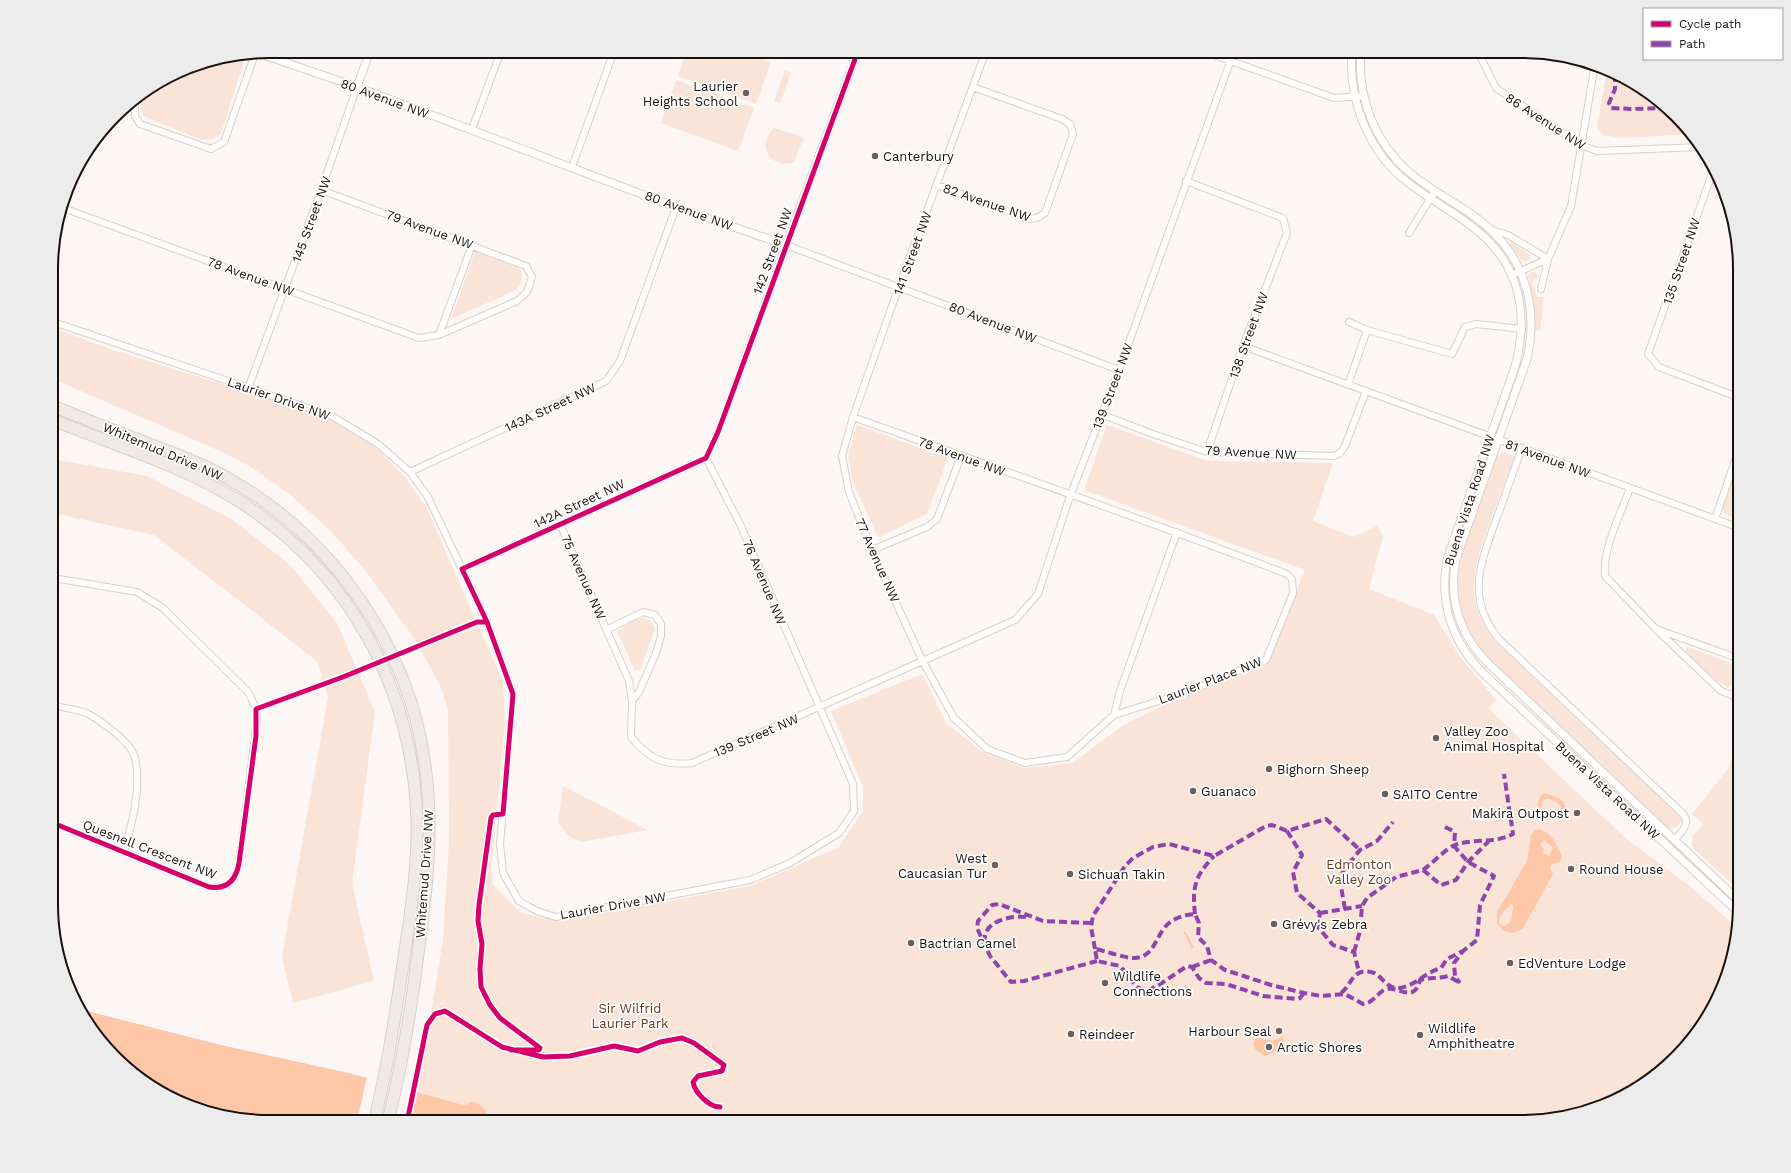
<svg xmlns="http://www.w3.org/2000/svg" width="1791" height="1173" viewBox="0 0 1791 1173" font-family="'Work Sans',sans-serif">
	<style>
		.green { fill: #fae4d8 }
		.water { fill: #fdc7a8; fill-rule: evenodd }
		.pier { fill: #fcf6f4 }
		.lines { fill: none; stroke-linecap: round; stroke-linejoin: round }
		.stream { stroke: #fdc7a8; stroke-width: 2.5 }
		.minor-casing { stroke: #d7d0cc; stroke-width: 8 }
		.tertiary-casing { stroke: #d7d0cc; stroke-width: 9 }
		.motorway-casing { stroke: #d5d1cf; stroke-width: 13 }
		.minor { stroke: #fffefd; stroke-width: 6 }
		.tertiary { stroke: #fffefd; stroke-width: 7 }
		.motorway { stroke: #f0e9e6; stroke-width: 11 }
		.quiet { stroke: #8e44ad; stroke-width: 4; stroke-dasharray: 8 4; stroke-linecap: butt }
		.cycleway-casing { stroke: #fff; stroke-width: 8 }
		.cycleway { stroke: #d6006c; stroke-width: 5 }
		.poi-dot { fill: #68615e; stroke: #fff; stroke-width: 1.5 }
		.labels { text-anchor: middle; stroke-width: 3.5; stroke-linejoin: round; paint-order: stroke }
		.poi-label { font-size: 13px; fill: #19110d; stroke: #fff; text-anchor: start }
		.street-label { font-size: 13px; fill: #19110d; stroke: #fff }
		.park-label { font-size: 13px; fill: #6a3a1b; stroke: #fff }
		.rim { fill: none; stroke: #19110d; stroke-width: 2 }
	</style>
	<rect width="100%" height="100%" fill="#fcf6f4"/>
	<path class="green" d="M 687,51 L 742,51 L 771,62 L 756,104 L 678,76 Z
		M 241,57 L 245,58 L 221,133 C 215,139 210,140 202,140 L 143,116 L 141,111 L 141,95 L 186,68 Z
		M 785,70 L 791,73 L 780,103 L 774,101 Z
		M 1607,70 L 1643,88 L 1686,125 L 1692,134 L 1622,138 L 1603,135 L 1597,127 Z
		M 676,80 L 754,108 L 738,151 L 661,123 Z
		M 774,128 L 802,137 L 803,140 L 794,162 C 771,170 755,146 774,128 Z
		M 1510,242 L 1529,254 L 1530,259 L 1527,261 L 1521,260 L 1509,244 Z
		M 475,251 L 517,267 L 521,271 L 522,282 L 516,290 L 451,319 Z
		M 1534,271 L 1539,276 L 1532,282 L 1537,297 L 1544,297 L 1540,331 L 1535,330 L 1534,303 L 1528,277 L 1529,273 Z
		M 53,328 L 113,350 L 319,414 L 351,431 L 378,450 L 405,477 L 426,507 L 503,682 L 505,724 L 491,867 L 493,885 L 521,913 L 560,921 L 750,886 L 839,847 L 863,811 L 863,787 L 831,711 L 922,674 L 946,723 L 984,753 L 1025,768 L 1073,763 L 1123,725 L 1160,707 L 1267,665 L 1305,570 L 1084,490 L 1107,425 L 1208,461 L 1333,463 L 1313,521 L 1354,537 L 1377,526 L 1383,536 L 1369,589 L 1434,615 L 1460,657 L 1496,700 L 1488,708 L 1624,837 L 1693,889 L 1738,928 L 1728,974 L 1703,1025 L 1666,1068 L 1631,1093 L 1578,1114 L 1536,1122 L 495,1122 C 486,1116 483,1099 470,1102 L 467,1106 L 418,1092 L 443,940 L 449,841 L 448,709 L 440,685 L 414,638 L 365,570 L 330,530 L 293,497 L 253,468 L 227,454 L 53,379 Z
		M 857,425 L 948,458 L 927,514 L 878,537 L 852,480 L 848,453 Z
		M 1503,452 L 1514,456 L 1514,459 C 1505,481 1497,503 1489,525 C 1472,572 1462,603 1499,645 L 1679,815 L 1681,821 L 1677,827 L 1670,829 L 1666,827 L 1485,655 C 1447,608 1454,574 1473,521 C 1481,499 1489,477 1497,455 L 1500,456 Z
		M 53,459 L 147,476 L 233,520 L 290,565 L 337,623 L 375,712 L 352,883 L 374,981 L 293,1003 L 282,957 L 328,697 L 317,661 L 154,535 L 53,513 Z
		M 1740,460 L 1740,510 L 1735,516 L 1730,517 L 1724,513 L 1723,506 Z
		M 644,618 L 651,621 L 655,629 L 640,670 L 635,670 L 617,631 L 636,619 Z
		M 1687,647 L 1736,665 L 1740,672 L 1737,683 L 1728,687 L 1717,681 L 1685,652 Z
		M 1740,738 L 1740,891 L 1692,847 L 1692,837 L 1704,824 L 1692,814 L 1728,769 Z
		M 563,786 L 648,830 L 581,842 L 570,837 L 558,823 Z"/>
	<path class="water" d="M 1543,793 C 1558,796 1568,800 1566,816 L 1562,819 L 1544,816 L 1537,811 L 1539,798 ZM 1546,798 C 1555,801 1561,802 1562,812 L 1559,814 L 1544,811 L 1541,808 L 1543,800 Z
		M 1540,829 C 1553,834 1557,845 1562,857 L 1559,863 L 1552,864 L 1550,868 L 1553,874 L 1523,928 L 1514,933 L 1504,931 L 1497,923 L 1497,912 L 1527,861 L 1531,835 L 1535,830 ZM 1544,840 L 1553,848 L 1549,856 L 1543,853 L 1544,849 L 1540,845 ZM 1511,904 L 1513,907 C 1512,914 1513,924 1504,926 L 1500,924 L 1499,919 L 1502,913 Z
		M 79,1009 L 221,1045 L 349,1073 L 467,1106 L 470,1102 C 483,1099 486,1116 495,1122 L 269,1122 L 199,1110 L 148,1085 L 115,1058 Z
		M 1283,1036 L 1284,1042 L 1282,1048 L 1265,1056 L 1255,1049 L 1253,1043 L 1256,1037 L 1273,1041 Z"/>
	<path class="pier" d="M 367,1076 L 418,1090 L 411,1122 L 357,1122 Z"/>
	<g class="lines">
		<path class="stream" d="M 1185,933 L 1192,947"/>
		<defs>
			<path id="minor" d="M 1203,51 L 1334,98 L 1364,96
				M 1481,51 L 1482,60 L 1496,88 L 1581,145 L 1597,151 L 1701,147
				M 135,100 L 135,116 L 140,124 L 211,149 L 224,142 L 255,54
				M 472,129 L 501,51
				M 572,167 L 614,51
				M 1714,168 L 1648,354 L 1659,367 L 1740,398
				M 1186,181 L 1283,218 L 1287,233 L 1243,346 L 1207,452
				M 937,185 L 1029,219 L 1037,218 L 1045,213 L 1073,134 L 1070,124 L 1062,119 L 973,87
				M 63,208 L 419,338 L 439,335 L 517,301 L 527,292 L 532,277 L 526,266 L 321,190
				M 1492,230 L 1508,235 L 1548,259
				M 1409,233 L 1435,191
				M 1512,275 L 1548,259
				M 1541,289 L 1548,259 L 1571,206 L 1595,64
				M 53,322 L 332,416 L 378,444 L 410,472 L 428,497 L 487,622 L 513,694 L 500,844 L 503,873 L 519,901 L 537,911 L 556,917 L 750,880 L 790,863 L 839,833 L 854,811 L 853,784 L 741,526 L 706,458
				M 1349,322 L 1367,330 L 1452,354 L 1465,327 L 1476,324 L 1522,329
				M 439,335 L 472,245
				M 1243,346 L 1740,528
				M 1348,385 L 1367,330
				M 249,386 L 321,190 L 357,87
				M 1101,414 L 1150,433 L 1207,452 L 1334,456 L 1340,453 L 1345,446 L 1366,391
				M 853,417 C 998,469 1144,519 1287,574 L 1292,579 L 1293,593 L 1266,660 L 1187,692 L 1114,715 L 1067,757 L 1025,763 L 987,749 L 954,718 L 922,660 L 872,550 L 849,492 L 842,456 L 853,417 L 899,286 L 986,51
				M 1522,448 C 1513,472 1505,496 1496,520 C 1480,565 1465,599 1500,640 L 1683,814 C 1691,824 1681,833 1674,840
				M 706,458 L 718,432 L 786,245 L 1119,370
				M 410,472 L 606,381 L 620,361 L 676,207
				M 1630,488 C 1621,513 1602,550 1605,576 L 1656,629 L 1721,691 L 1734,696 L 1740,693
				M 1715,519 L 1740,446
				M 560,524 L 629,681 L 632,701
				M 1737,527 L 1740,519
				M 872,550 L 927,527 L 937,519 L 961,456
				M 462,569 L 706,458
				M 53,578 L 137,592 L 163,608 L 249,693 L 256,709 L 257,720 L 239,863 C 236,880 227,890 209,887 L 53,823
				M 608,629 L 643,612 L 655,615 L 661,624 L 661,636 L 656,653 L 639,692 L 632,701 L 631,737 C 649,759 664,766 692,763 L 1015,620 L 1038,594 L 1070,496 L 1119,370 L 1234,51
				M 1659,630 L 1740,659
				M 53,705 C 63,708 76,709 86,713 C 99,719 129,741 134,755 C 143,783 132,824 124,852
				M 1114,715 L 1120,691 L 1177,532"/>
			<path id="tertiary" d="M 1352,51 C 1348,96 1366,146 1401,177 C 1422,195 1448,208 1470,225 C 1519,261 1530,311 1515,367 L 1447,559 C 1439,603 1452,642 1483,673 L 1740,914
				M 1361,51 C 1357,96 1374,141 1408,171 C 1427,188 1450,199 1471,214 C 1521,248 1540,300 1527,359 L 1456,559 C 1448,599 1460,636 1489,664 L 1740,902
				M 258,53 L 357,87 L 676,207 L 786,245 L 858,51
				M 357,87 L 370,51"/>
			<path id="motorway" d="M 53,406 C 82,418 112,430 142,441 C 169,452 197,461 222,475 C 332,535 412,648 426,773 C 433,831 427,889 419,946 C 412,1005 402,1064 388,1122
				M 53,420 C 114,445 181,465 237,500 C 350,571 413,689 417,821 C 418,869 410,917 403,964 C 395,1017 387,1070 374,1122"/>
		</defs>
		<use href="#minor" class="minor-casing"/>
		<use href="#tertiary" class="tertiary-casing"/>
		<use href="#motorway" class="motorway-casing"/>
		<use href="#minor" class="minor"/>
		<use href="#tertiary" class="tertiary"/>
		<use href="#motorway" class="motorway"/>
		<path class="quiet" d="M 1615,74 L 1615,89 L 1609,103 L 1611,108 L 1631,109 L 1666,108
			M 1445,827 L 1455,832 L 1454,846 L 1468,862 L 1494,876 L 1480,905 L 1477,940 L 1463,951
			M 1287,831 L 1302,855 L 1293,872 L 1297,893 L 1320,913 L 1318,927 L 1333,945 L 1354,952 L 1359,972
			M 1423,870 C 1433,863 1444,850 1455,845 C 1474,838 1494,844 1513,834 L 1504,774
			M 1345,909 L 1340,881 L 1343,871 L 1360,850 L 1377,841 L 1393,822
			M 1320,913 L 1362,906
			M 1195,914 C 1192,887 1195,876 1214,856
			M 1091,923 L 1043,921 L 999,904 L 992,905 L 978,921 L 977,928 L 990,956 L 1011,982 L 1024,981 L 1097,961
			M 985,943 C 981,921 1011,915 1027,917
			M 1095,949 L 1091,927 L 1093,916 L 1125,866 L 1133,858 L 1153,847 L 1169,844 L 1214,856 L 1266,826 L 1272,825 L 1287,831 L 1326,819 L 1360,850
			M 1354,952 L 1360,931 L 1362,906 L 1367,898 L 1396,877 L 1423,870 L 1441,885 L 1456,880 L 1468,862 L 1489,841
			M 1192,967 L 1211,960
			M 1304,993 L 1300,998 L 1297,999 L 1263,996 L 1226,984 L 1206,983 L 1199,978 L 1192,967 L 1187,966 L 1159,985 L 1147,991 L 1137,987 L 1120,966 L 1097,961 L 1095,949 C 1106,951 1124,958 1134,958 C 1153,958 1155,939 1165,927 C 1172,918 1184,915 1195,914 L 1199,923 L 1198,937 L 1207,946 L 1211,960 L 1225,970 L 1271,985 L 1304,993 L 1321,996 L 1345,994 L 1363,1004 C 1374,1003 1377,992 1387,989 C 1399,986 1414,1004 1420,980 C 1430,977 1438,979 1448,976 L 1460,983
			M 1341,993 C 1352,985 1352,968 1371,972 C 1382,974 1385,989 1399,988 C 1416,986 1425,972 1441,968 L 1447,959 L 1463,951 L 1454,963 L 1455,977 L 1460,983"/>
		<defs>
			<path id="cycleway" d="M 53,823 L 209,887 C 227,890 236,880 239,863 L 256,736 L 256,709 L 343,677 L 477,622 L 487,622
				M 511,1050 L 539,1050 L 540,1048 L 500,1018 L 490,1005 L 481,987 L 480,969 L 482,944 L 478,921 L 479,905 L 491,818 L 493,815 L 503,814 L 513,694 L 487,622 L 462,569 L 706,458 L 718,432 L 858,51
				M 407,1122 L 427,1025 L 435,1014 L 445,1011 L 502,1047 L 543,1057 L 570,1056 L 614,1046 L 638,1051 L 660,1042 L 682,1038 L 694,1043 L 724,1065 L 722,1071 L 698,1076 L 693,1082 C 695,1093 709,1107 720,1107
				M 1368,1122 L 1489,1118 L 1511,1122"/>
		</defs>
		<use href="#cycleway" class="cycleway-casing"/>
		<use href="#cycleway" class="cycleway"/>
	</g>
	<g class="poi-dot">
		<circle cx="746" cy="93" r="4"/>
		<circle cx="875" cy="156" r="4"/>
		<circle cx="1436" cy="738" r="4"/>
		<circle cx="1269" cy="769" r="4"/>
		<circle cx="1193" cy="791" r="4"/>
		<circle cx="1385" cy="794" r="4"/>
		<circle cx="1577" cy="813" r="4"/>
		<circle cx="995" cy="865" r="4"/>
		<circle cx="1571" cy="869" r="4"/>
		<circle cx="1070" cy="874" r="4"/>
		<circle cx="1274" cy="924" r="4"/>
		<circle cx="911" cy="943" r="4"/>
		<circle cx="1510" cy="963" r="4"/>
		<circle cx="1105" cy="983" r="4"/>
		<circle cx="1279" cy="1031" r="4"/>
		<circle cx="1071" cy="1034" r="4"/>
		<circle cx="1420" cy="1035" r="4"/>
		<circle cx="1269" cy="1047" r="4"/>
	</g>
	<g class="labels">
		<g class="poi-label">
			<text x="738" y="91" text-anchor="end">Laurier<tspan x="738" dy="15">Heights School</tspan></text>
			<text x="883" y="161">Canterbury</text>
			<text x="1444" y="736">Valley Zoo<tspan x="1444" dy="15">Animal Hospital</tspan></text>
			<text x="1277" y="774">Bighorn Sheep</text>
			<text x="1201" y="796">Guanaco</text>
			<text x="1393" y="799">SAITO Centre</text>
			<text x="1569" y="818" text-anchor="end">Makira Outpost</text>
			<text x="987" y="863" text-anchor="end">West<tspan x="987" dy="15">Caucasian Tur</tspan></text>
			<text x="1579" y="874">Round House</text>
			<text x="1078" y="879">Sichuan Takin</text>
			<text x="1282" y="929">Grévy's Zebra</text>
			<text x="919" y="948">Bactrian Camel</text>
			<text x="1518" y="968">EdVenture Lodge</text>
			<text x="1113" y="981">Wildlife<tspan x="1113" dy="15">Connections</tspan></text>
			<text x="1428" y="1033">Wildlife<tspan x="1428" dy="15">Amphitheatre</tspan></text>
			<text x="1271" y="1036" text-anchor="end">Harbour Seal</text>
			<text x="1079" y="1039">Reindeer</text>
			<text x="1277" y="1052">Arctic Shores</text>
		</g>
		<g class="street-label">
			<text transform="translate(385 98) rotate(20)" y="5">80 Avenue NW</text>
			<text transform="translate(1546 121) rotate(33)" y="5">86 Avenue NW</text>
			<text transform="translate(987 202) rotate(19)" y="5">82 Avenue NW</text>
			<text transform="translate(689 210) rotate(20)" y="5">80 Avenue NW</text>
			<text transform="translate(311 219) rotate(-70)" y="5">145 Street NW</text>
			<text transform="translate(430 229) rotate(20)" y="5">79 Avenue NW</text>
			<text transform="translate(772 251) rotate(-70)" y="5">142 Street NW</text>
			<text transform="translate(912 253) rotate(-70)" y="5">141 Street NW</text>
			<text transform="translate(1681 261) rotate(-71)" y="5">135 Street NW</text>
			<text transform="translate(251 276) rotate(20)" y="5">78 Avenue NW</text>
			<text transform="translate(993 322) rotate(21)" y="5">80 Avenue NW</text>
			<text transform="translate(1248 335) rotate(-70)" y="5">138 Street NW</text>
			<text transform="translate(1112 386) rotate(-69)" y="5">139 Street NW</text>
			<text transform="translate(279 398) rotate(19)" y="5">Laurier Drive NW</text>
			<text transform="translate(550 407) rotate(-25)" y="5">143A Street NW</text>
			<text transform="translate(163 451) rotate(23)" y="5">Whitemud Drive NW</text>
			<text transform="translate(1251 452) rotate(3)" y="5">79 Avenue NW</text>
			<text transform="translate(962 456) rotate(20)" y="5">78 Avenue NW</text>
			<text transform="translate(1548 458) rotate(20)" y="5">81 Avenue NW</text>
			<text transform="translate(1469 500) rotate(-72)" y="5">Buena Vista Road NW</text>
			<text transform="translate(579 503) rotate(-25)" y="5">142A Street NW</text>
			<text transform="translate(878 560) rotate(66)" y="5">77 Avenue NW</text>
			<text transform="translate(584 577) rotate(66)" y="5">75 Avenue NW</text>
			<text transform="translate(765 582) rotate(67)" y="5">76 Avenue NW</text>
			<text transform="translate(1210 680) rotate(-21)" y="5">Laurier Place NW</text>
			<text transform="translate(756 735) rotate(-23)" y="5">139 Street NW</text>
			<text transform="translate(1608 790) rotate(43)" y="5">Buena Vista Road NW</text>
			<text transform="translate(150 849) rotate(21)" y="5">Quesnell Crescent NW</text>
			<text transform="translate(424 874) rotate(-86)" y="5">Whitemud Drive NW</text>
			<text transform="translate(613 905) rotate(-10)" y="5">Laurier Drive NW</text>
		</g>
		<g class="park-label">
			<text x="1359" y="869">Edmonton<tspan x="1359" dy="15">Valley Zoo</tspan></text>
			<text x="630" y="1013">Sir Wilfrid<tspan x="630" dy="15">Laurier Park</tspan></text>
		</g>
	</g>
	<path d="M0 0H1791V1173H0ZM269 58H1522A211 211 0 0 1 1733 269V904A211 211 0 0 1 1522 1115H269A211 211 0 0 1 58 904V269A211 211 0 0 1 269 58Z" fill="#edecec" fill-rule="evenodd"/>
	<path class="rim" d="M269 58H1522A211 211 0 0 1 1733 269V904A211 211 0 0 1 1522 1115H269A211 211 0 0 1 58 904V269A211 211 0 0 1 269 58Z"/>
	<rect x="1643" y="8" width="140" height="52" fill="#ffffff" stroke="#a3a09e"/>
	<rect x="1651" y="21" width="20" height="6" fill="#d6006c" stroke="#a3a09e"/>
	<text x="1679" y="28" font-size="12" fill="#19110d">Cycle path</text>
	<rect x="1651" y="41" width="20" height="6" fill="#8e44ad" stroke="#a3a09e"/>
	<text x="1679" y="48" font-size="12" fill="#19110d">Path</text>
</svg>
